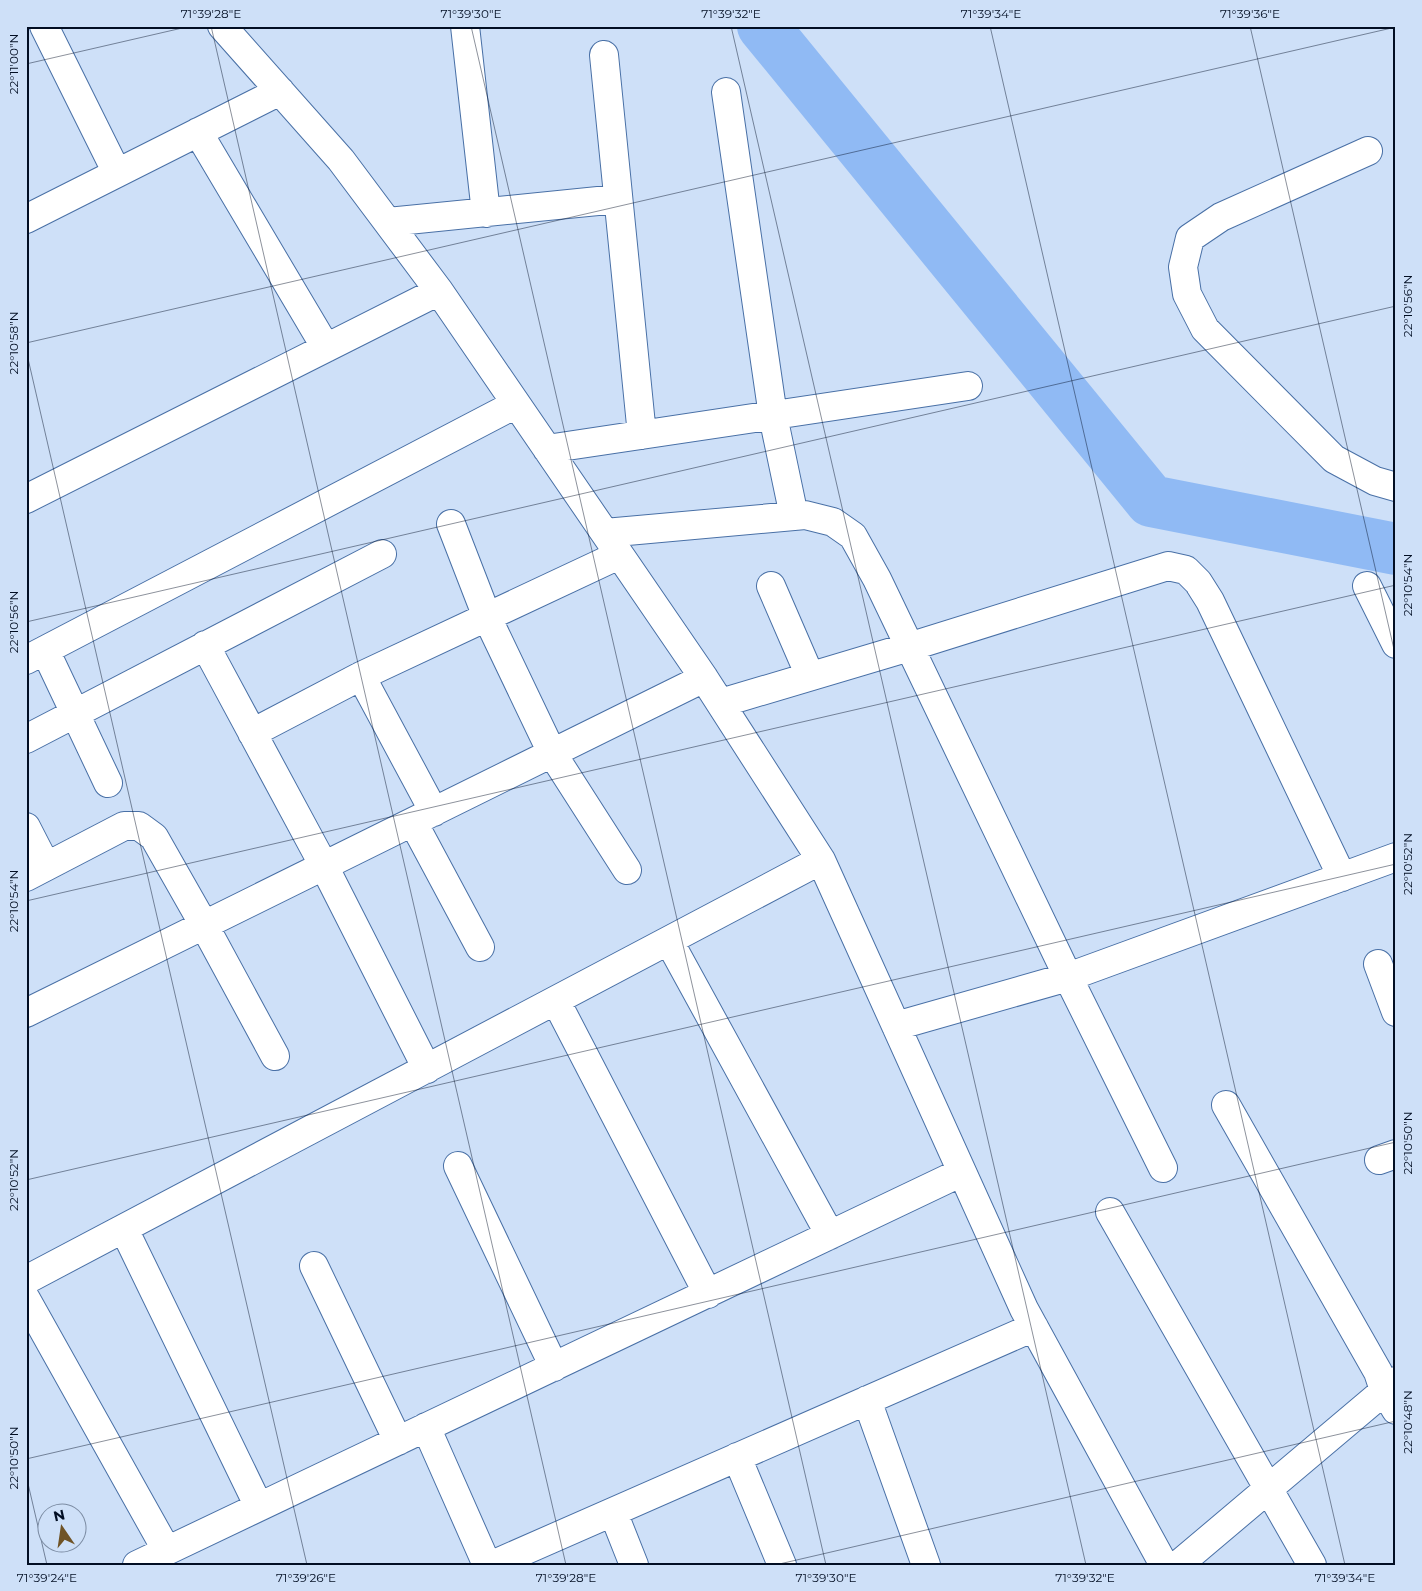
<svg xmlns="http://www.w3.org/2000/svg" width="1422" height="1591" viewBox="0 0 1422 1591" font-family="Montserrat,sans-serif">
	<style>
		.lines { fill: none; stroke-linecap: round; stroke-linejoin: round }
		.river { stroke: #90baf4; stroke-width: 52 }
		.minor-casing { stroke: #4970a6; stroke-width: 30 }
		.minor { stroke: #fff; stroke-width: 28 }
		.ticks { fill: none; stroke: #020e23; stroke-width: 1; stroke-opacity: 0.45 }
		.neatline { fill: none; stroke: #020e23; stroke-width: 2 }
		.ticks-label { font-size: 12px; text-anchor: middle; fill: #020e23 }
	</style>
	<rect width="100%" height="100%" fill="#cee0f8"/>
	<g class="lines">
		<path class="river" d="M 763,26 L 1151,501 L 1396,549"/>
		<defs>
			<path id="minor" d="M 44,26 L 117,173
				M 222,26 L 341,160 L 439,291 L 704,678 L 821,860 L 1024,1309 L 1164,1565
				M 465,26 L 486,213
				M 604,55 L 642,435
				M 726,92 L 773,416 L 794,516
				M 198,132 L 326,348
				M 1368,151 L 1221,217 L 1190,238 L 1183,267 L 1187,294 L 1205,329 L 1334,459 L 1375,481 L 1396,487
				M 26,219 L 280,91
				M 388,222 L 618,199
				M 547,449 L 968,386
				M 26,499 L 439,291
				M 451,524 L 487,617 L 552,753 L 627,870
				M 605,533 L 805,515 L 833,522 L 853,536 L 877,579 L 1068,977 L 1163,1168
				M 771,586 L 810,676
				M 1367,586 L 1396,644
				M 205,645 L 324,866 L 427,1069
				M 45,650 L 108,783
				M 26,660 L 516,404
				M 361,676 L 434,812
				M 721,703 L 909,647 L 1168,566 L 1186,570 L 1198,582 L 1210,601 L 1342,877
				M 252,733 L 361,676 L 619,555
				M 26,739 L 382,554
				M 413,822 L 480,947
				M 26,827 L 46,866
				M 26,877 L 124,826 L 139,826 L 154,837 L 204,925 L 275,1056
				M 669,941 L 830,1235
				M 1378,964 L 1396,1012
				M 556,1001 L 708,1294
				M 26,1013 L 704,678
				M 896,1026 L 1068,977 L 1396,857
				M 1226,1105 L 1378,1372 L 1384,1390 L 1396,1410
				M 1379,1160 L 1396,1154
				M 458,1166 L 554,1367
				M 1110,1212 L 1312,1565
				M 124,1229 L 259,1507
				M 314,1266 L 398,1441
				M 26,1280 L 821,860
				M 26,1299 L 167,1551
				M 867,1400 L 926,1565
				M 426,1427 L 487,1565
				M 737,1457 L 782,1565
				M 613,1512 L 634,1565
				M 137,1565 L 962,1172
				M 492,1565 L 1034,1327
				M 1178,1565 L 1396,1381"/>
		</defs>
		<use href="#minor" class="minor-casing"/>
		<use href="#minor" class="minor"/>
	</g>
	<path class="ticks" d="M 211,26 L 566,1565M 471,26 L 826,1565M 731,26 L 1086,1565M 990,26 L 1345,1565M 1250,26 L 1396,658M 26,64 L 191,26M 26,343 L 1396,27M 26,350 L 307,1565M 26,622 L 1396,306M 26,901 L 1396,585M 26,1180 L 1396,864M 26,1459 L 1396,1142M 26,1475 L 47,1565M 775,1565 L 1396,1421"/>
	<rect width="1422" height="1591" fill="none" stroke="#cee0f8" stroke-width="55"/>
	<g transform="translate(62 1528) rotate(347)"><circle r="24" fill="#cee0f8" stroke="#7c8ca3"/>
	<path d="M0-4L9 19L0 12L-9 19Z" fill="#6f5326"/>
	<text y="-8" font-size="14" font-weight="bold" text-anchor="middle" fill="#020e23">N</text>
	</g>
	<rect x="28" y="28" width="1366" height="1536" class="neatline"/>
	<g class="ticks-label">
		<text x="211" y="18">71°39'28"E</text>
		<text x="471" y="18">71°39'30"E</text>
		<text x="731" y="18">71°39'32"E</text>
		<text x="991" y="18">71°39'34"E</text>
		<text x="1250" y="18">71°39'36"E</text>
		<text transform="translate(14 64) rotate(-90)" y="4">22°11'00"N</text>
		<text transform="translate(1408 306) rotate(-90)" y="4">22°10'56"N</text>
		<text transform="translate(14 343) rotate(-90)" y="4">22°10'58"N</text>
		<text transform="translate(1408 585) rotate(-90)" y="4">22°10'54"N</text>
		<text transform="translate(14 622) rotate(-90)" y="4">22°10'56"N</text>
		<text transform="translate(1408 864) rotate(-90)" y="4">22°10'52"N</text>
		<text transform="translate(14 901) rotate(-90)" y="4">22°10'54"N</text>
		<text transform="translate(1408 1143) rotate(-90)" y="4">22°10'50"N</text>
		<text transform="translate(14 1180) rotate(-90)" y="4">22°10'52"N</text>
		<text transform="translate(1408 1422) rotate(-90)" y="4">22°10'48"N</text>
		<text transform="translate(14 1458) rotate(-90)" y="4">22°10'50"N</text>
		<text x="47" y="1582">71°39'24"E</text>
		<text x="306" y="1582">71°39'26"E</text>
		<text x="566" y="1582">71°39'28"E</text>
		<text x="826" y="1582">71°39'30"E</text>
		<text x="1085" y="1582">71°39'32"E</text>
		<text x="1345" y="1582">71°39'34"E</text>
	</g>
</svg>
